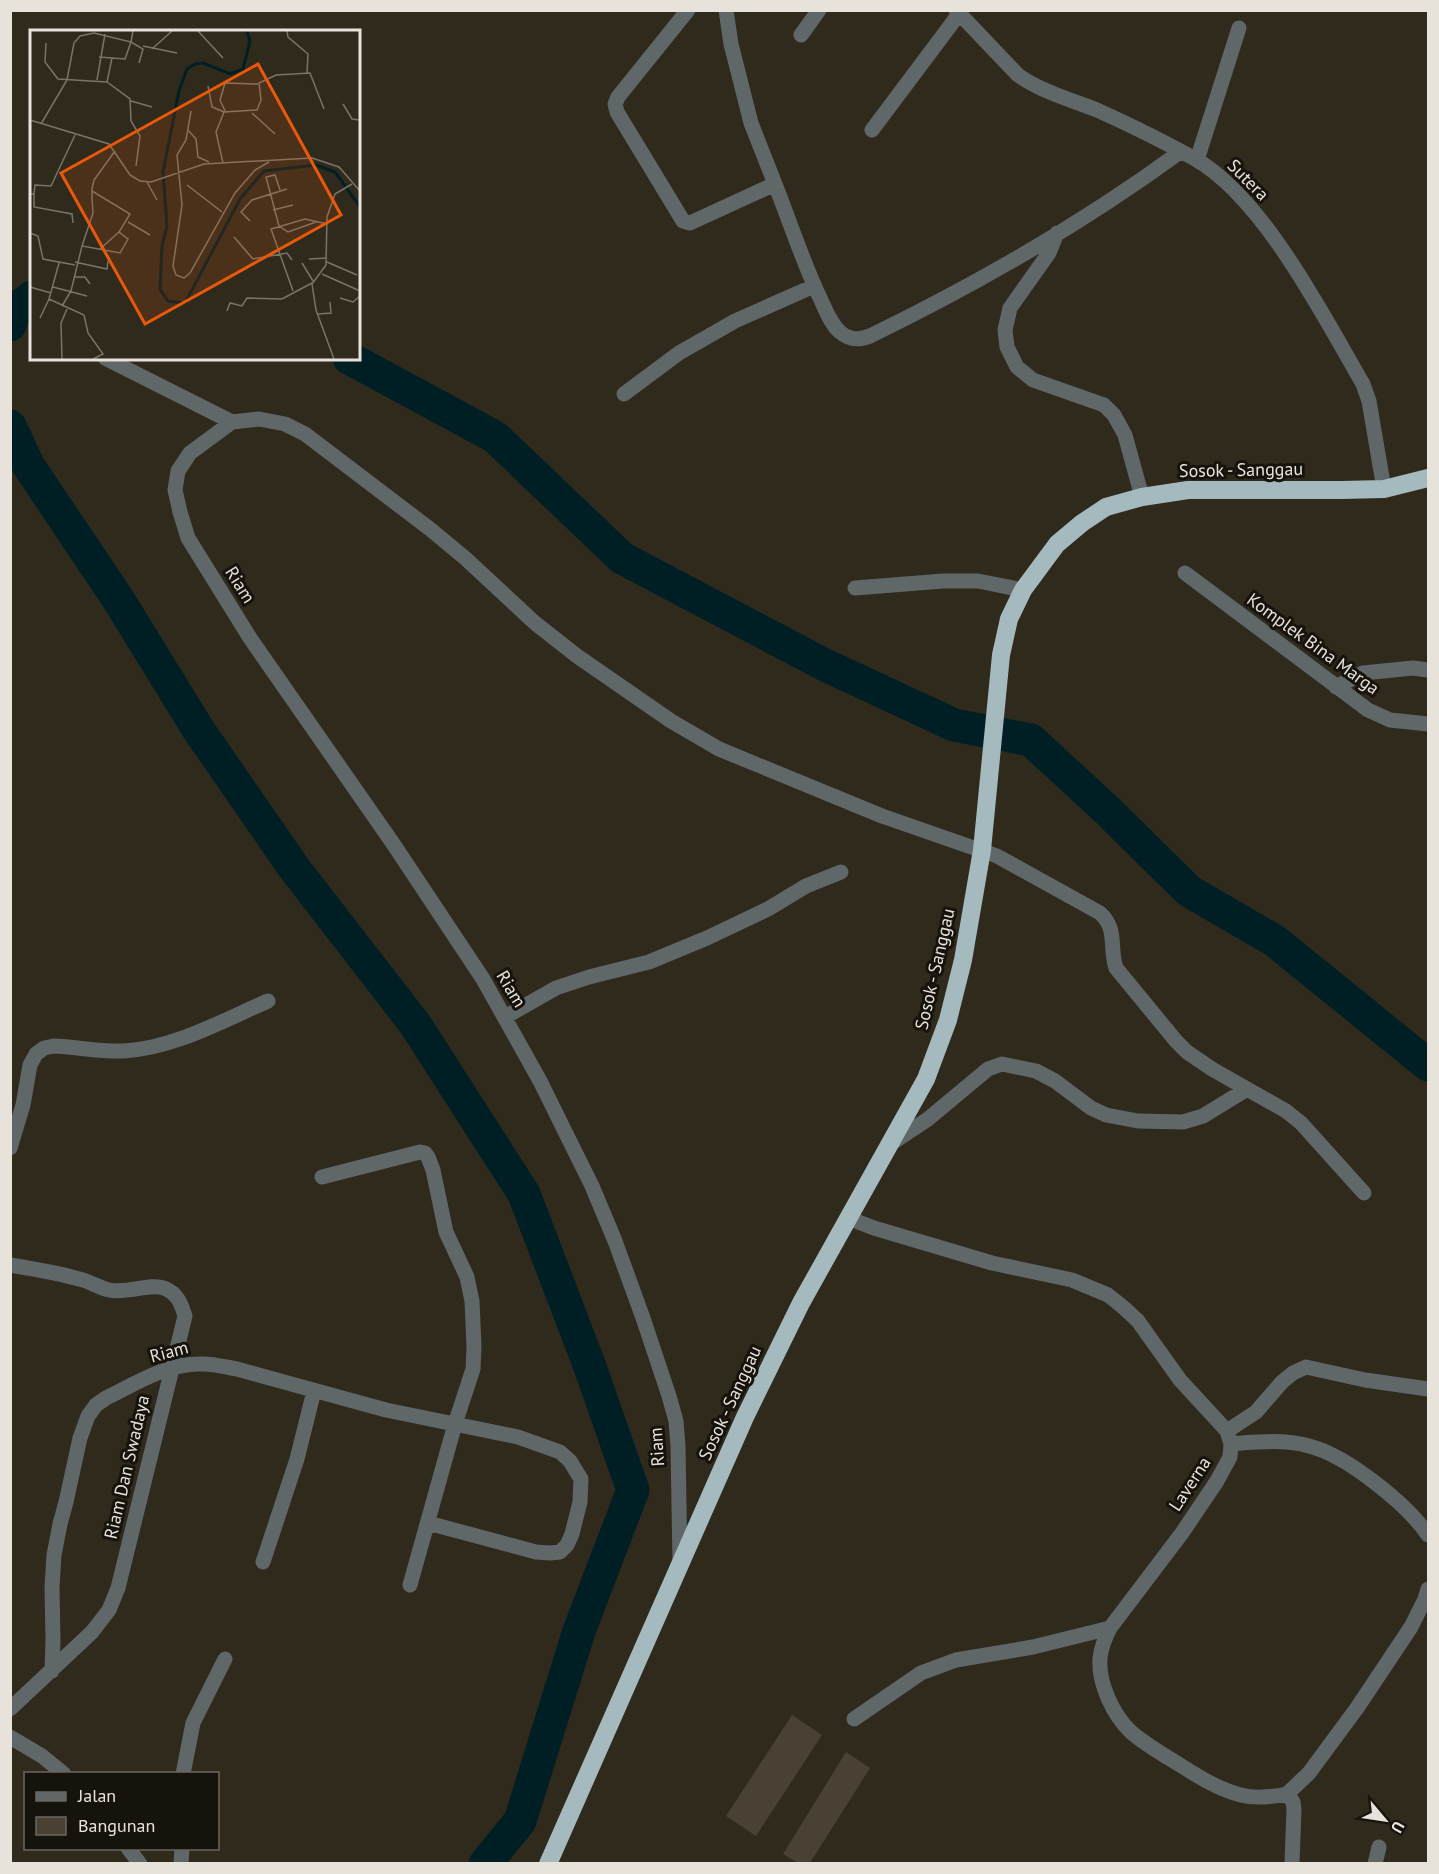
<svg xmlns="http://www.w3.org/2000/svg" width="1439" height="1874" viewBox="0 0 1439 1874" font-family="'PT Sans',sans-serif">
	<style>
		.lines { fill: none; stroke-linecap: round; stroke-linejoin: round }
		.river { stroke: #001f25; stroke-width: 33 }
		.building { fill: #484134 }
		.minor { stroke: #5f6769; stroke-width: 15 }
		.highway { stroke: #a5babe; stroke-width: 18 }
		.labels { text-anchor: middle; stroke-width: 6; stroke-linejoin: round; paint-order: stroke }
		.street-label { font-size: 18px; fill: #e7e3db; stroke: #16130d }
		.inset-river { fill: none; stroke: #001f25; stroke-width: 3 }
		.inset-road { fill: none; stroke: #797469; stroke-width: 1.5 }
		.view { fill: #e8590c; fill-opacity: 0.15; stroke: #e8590c; stroke-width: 3 }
		.inset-edge { fill: none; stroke: #e7e3db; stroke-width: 3 }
	</style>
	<rect width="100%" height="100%" fill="#302a1d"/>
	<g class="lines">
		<path class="river" d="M 10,325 L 16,309 L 32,297
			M 349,358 L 495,437 L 622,558 L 825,665 L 954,725 L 1031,740 L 1109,812 L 1189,891 L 1275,941 L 1428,1065
			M 10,426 L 28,465 L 118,599 L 198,729 L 294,868 L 415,1024 L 524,1194 L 590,1367 L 633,1490 L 579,1631 L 520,1821 L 485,1864"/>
	</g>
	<path class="building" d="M 792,1715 L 822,1735 L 756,1836 L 726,1816 Z
		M 846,1752 L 870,1768 L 810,1863 L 798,1863 L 783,1854 Z"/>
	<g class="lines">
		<path class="minor" d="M 688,10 L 618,97 L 615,104 L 617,112 L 683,221 L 690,223 L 775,184 C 790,222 803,263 821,300 C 826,311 831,324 840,332 C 849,340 860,340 870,336 C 979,283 1083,223 1180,152
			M 726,10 L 731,44 L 751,123 L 775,184
			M 956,10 L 1018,75 C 1042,92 1069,99 1097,110 C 1130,125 1163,141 1195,159 C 1263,197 1324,317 1363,384 L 1369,401 L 1384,489
			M 801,35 L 819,10
			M 872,130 L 959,14
			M 1197,160 L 1239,28
			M 1057,233 L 1049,253 L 1010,308 L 1005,330 L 1007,347 L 1017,367 L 1033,380 L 1104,405 L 1114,415 L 1125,435 L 1142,497
			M 105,358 L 232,422
			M 624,394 L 679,353 L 735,321 L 814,286
			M 1185,573 L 1368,710 L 1390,720 L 1428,724
			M 855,588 L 943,581 L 978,581 L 1023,590
			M 1336,687 L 1363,673 L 1413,668 L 1428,670
			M 505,1017 L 556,988 L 589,977 L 649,962 L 707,938 L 768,909 L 806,886 L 841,872
			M 892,1143 L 928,1119 L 988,1069 L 1002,1064 L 1036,1071 L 1055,1081 L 1091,1108 L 1106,1115 L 1138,1121 L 1183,1122 L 1203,1116 L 1247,1089
			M 10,1148 L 23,1105 L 30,1065 L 36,1054 L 44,1048 L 54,1046 C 77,1047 101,1052 124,1051 C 174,1048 222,1021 268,1001
			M 322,1177 L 420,1152 L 425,1153 L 428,1157 L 433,1170 L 446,1232 L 467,1277 L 472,1301 L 474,1347 L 473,1369 L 455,1424 L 410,1585
			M 848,1218 L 874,1228 L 992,1263 L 1072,1280 L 1108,1295 L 1123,1307 L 1138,1321 L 1180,1380 L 1227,1431 L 1231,1444 L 1230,1457 L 1217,1481 L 1182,1533 L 1110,1628 C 1105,1638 1101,1647 1100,1658 C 1098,1683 1113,1715 1131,1732 C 1146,1745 1164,1755 1180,1765 C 1199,1777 1220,1790 1241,1795 C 1256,1799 1272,1797 1287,1794 L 1293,1802 L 1294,1809 L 1292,1864
			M 10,1265 C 35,1269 59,1273 83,1280 C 92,1283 100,1288 109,1290 C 128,1294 149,1283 164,1288 C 177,1293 181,1303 185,1316 L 118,1588 L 109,1610 L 92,1632 L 10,1709
			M 1227,1431 L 1256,1412 L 1282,1382 L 1293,1373 L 1306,1367 L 1365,1380 L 1428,1389
			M 1231,1444 C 1256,1442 1284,1439 1309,1446 C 1346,1455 1407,1504 1428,1535
			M 263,1562 L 297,1459 L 314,1391
			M 680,1563 L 678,1446 L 676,1421 L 669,1396 L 643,1318 L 615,1241 L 592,1186 L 540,1081 L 483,979 L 394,845 L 250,638 L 188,538 L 180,512 L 175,490 L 178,471 L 190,453 L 232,422 L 259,419 L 285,424 L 305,434 L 430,529 L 465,558 L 535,623 L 577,656 L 671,721 L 719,749 L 882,816 L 997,856 L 1100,913 C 1118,929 1109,948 1116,968 L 1176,1041 L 1187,1052 L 1212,1069 L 1286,1111 L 1301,1123 L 1364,1193
			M 52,1671 L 53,1640 L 52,1587 L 54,1555 L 60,1524 L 66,1502 L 80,1438 L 88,1416 L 96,1405 L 106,1398 C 135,1384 166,1364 199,1364 C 212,1363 225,1367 237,1369 L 386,1410 L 518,1437 L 560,1452 L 570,1461 L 581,1479 L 580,1502 L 572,1534 L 567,1545 L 560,1552 L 550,1553 L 536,1552 L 428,1523
			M 854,1719 L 921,1673 L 956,1660 L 1033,1647 L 1110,1628
			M 10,1737 L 42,1756 L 64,1774
			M 183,1774 L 193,1723 L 225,1659
			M 1287,1794 L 1309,1773 L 1357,1708 L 1411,1627 L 1425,1599 L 1428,1589
			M 128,1848 L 140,1864
			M 181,1864 L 182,1848
			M 1375,1864 L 1379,1847"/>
		<path class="highway" d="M 548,1864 L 745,1417 L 801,1303 L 926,1079 L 948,1020 L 963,960 L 982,850 L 1001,655 L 1009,619 L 1023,590 L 1057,544 L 1082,523 L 1106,507 L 1142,497 L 1188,490 L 1342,490 L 1384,489 L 1428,478"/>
	</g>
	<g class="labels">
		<g class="street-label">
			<text transform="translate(1248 180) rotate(45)" y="6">Sutera</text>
			<text transform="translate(1241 470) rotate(-1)" y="6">Sosok - Sanggau</text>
			<text transform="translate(240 585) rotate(58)" y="6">Riam</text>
			<text transform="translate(1313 644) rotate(36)" y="6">Komplek Bina Marga</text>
			<text transform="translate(935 969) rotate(-77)" y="6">Sosok - Sanggau</text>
			<text transform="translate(511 989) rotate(59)" y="6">Riam</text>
			<text transform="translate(169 1352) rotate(-15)" y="6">Riam</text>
			<text transform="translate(730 1403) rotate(-65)" y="6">Sosok - Sanggau</text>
			<text transform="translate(657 1447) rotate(-94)" y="6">Riam</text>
			<text transform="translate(127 1467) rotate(-77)" y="6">Riam Dan Swadaya</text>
			<text transform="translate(1190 1484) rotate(-57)" y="6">Laverna</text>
		</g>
	</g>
	<g transform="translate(30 30)">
		<rect width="330" height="330" fill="#302a1d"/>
		<path class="inset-river" d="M 217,1 L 220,11 L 213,39 L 200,44 L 173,33 L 165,34 L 157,39 L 149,61 L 133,142 L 137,196 L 132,216 L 130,259 L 138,271 L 155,273 L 210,169 L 234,141 L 286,135 L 305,142 L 330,177"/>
		<path class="inset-road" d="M 103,1 L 101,12 L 113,19 L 109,33M 168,1 L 193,28M 257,1 L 258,7 L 278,24 L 277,43M 16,13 L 15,32 L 28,49 L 77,52M 113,16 L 147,23M 122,19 L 142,1M 82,28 L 77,52 L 100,69 L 101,91 L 110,106 L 106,136M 67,50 L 75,4M 178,56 L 182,77 L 194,82M 101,71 L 122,77M 313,74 L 322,89 L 330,90M 161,81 L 156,110 L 147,125 L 152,175 L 143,236 L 146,245 L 154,248 L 160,243 L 205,163 L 225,140 L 239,132M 195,81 L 190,70 L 195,53 L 228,54M 222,83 L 245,104M 0,90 L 79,114 L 100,145 L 110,151 L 121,152 L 174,134 L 282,128 L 309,137 L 330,161M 11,94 L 37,50 L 44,13 L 50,6 L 64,3 L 101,12 L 95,29 L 69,27M 157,99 L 166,109 L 168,127 L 179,132M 193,133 L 186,102 L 194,82 L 227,80 L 231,70 L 229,53 L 246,45 L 280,43 L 294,79M 117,152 L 127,170M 157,155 L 192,182M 250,160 L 245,145 L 236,147 L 249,196 L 258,202 L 286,192M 62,161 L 100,184 L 89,202 L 98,209 L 90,223 L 52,216 L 63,183 L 62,168 L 62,159 L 64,150 L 85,121M 0,164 L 4,164 L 5,155 L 21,156 L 45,105M 4,164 L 4,177 L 42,184 L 43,193M 243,180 L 263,175M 220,191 L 211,182 L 222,170 L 257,159M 98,192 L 120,205M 0,203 L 8,206 L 13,229 L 45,235M 204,207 L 223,229 L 257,223 L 262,230M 70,219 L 89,202M 279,229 L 297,228M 45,232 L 77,239 L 78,231M 297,232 L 327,245M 29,233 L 19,269 L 54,285 L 58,303 L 73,324 L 63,329M 272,233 L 283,251M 292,244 L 330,261M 44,247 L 55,247 L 60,254M 0,257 L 21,263M 23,257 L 57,266M 263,261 L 241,199 L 275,189 L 297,194M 310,268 L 323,272 L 330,266M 32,276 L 41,261 L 52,216M 197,281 L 200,273 L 212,276 L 217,268 L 252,269 L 282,253M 288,284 L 301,283 L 300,272M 10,288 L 19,269M 32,329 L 31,293 L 37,279M 304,329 L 286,280 L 282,254 L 296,235 L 297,187 L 305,164 L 322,154"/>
		<path class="view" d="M 228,34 L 311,185 L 115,294 L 31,143 Z"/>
		<rect width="330" height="330" class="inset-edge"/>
	</g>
	<rect width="1439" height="1874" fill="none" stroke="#e7e3db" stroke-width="24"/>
	<rect x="24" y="1772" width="195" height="78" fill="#16130d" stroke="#6a665f" stroke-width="1.5"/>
	<rect x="36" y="1792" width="30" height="9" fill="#5f6769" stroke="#6a665f" stroke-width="1.5"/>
	<text x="78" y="1802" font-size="18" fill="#e7e3db">Jalan</text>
	<rect x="36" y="1817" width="30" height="18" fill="#484134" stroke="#6a665f" stroke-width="1.5"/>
	<text x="78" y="1832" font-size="18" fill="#e7e3db">Bangunan</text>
	<g transform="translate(1385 1820) rotate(119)" stroke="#16130d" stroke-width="4.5" paint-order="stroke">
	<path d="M0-4.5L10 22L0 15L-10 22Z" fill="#e7e3db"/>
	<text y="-9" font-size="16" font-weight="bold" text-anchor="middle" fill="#e7e3db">U</text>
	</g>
</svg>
